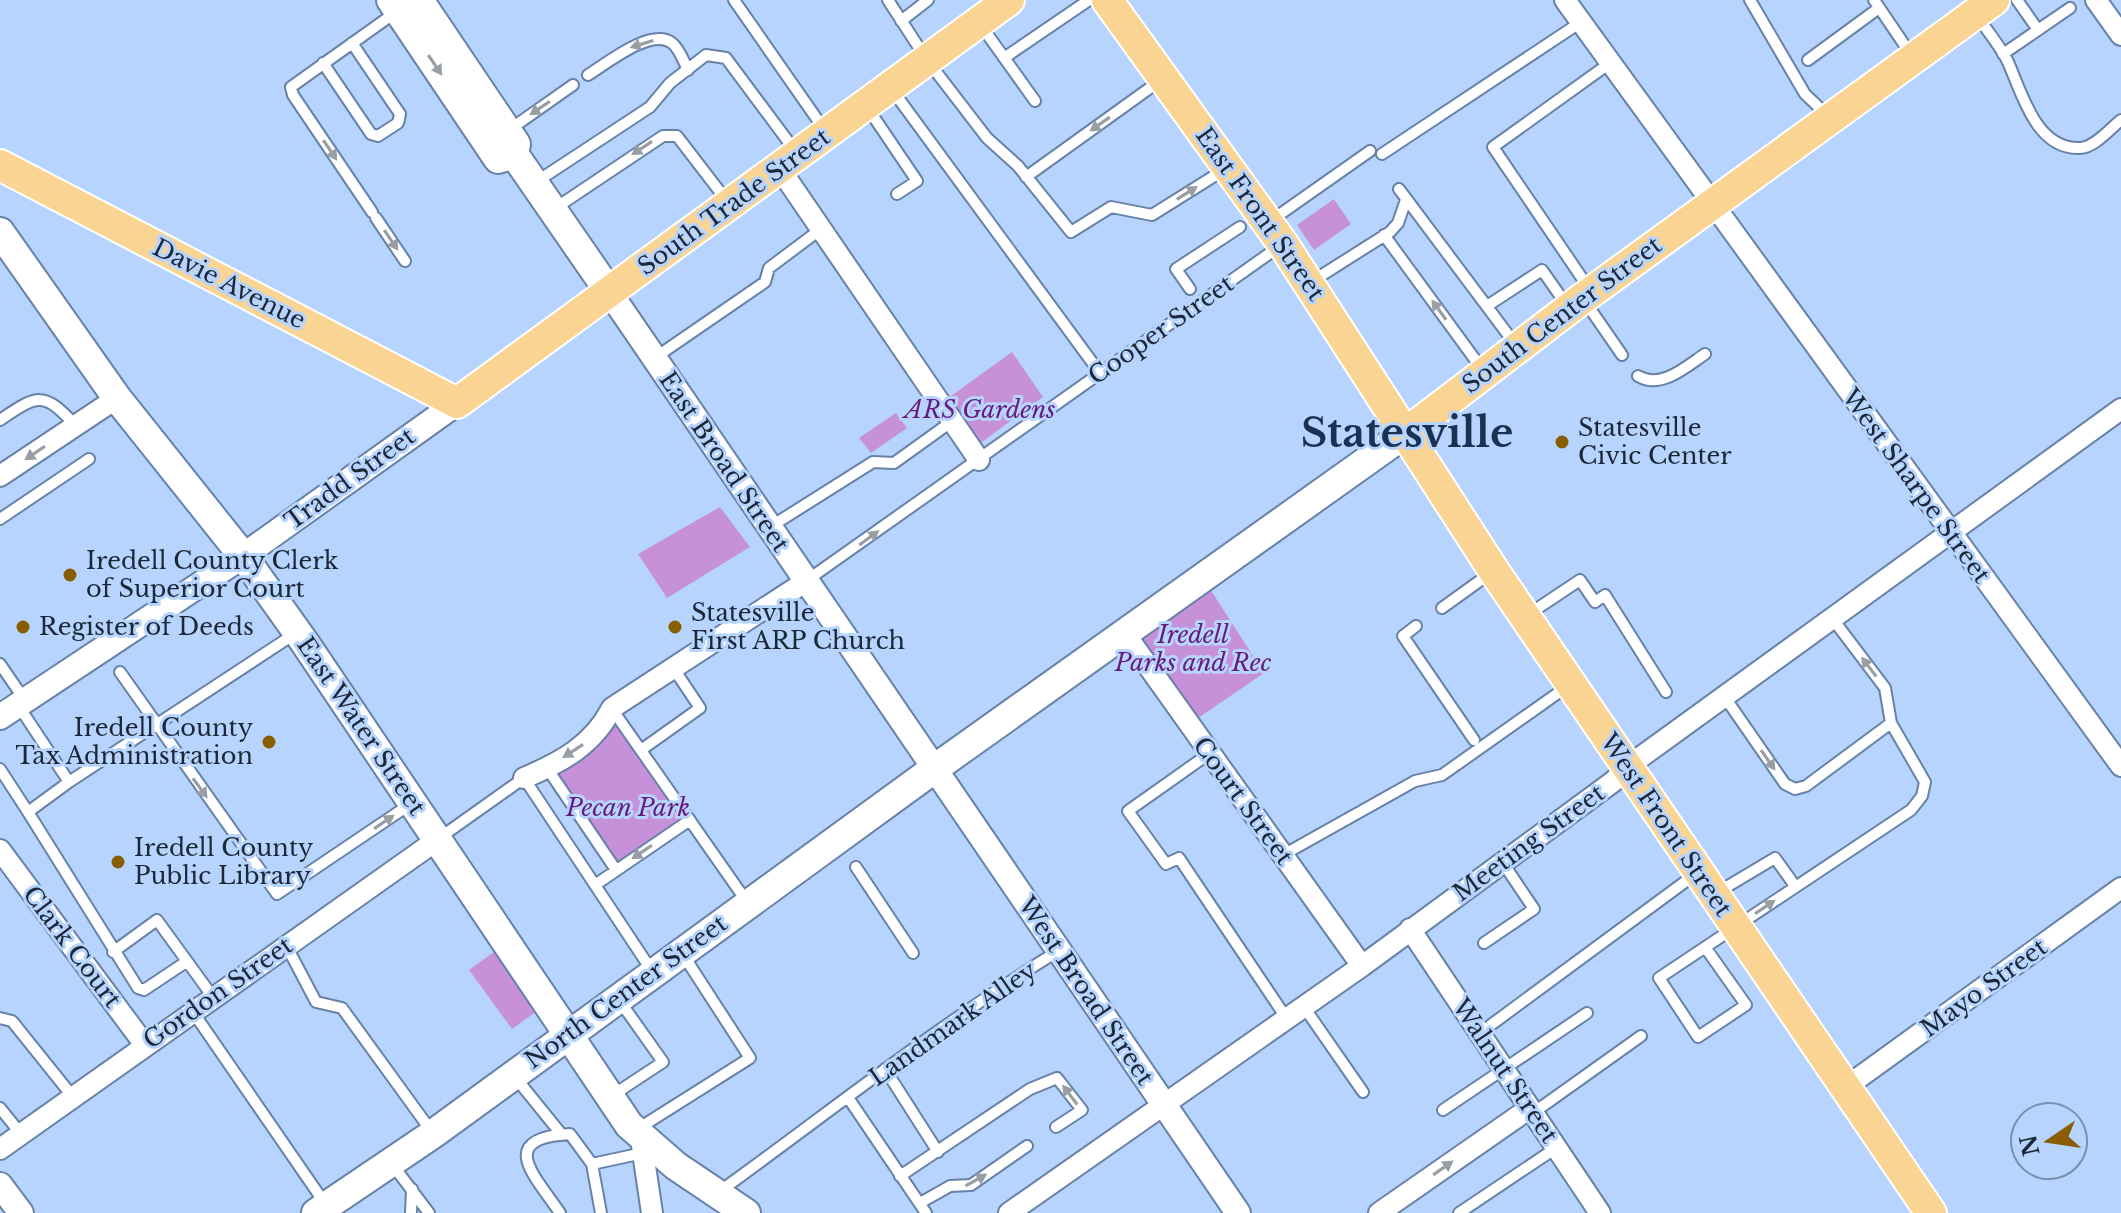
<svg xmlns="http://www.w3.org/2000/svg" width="2121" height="1213" viewBox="0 0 2121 1213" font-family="'Libre Baskerville',serif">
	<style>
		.green { fill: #c791d9 }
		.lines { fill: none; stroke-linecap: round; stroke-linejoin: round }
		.service-casing { stroke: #6781a8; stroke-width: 14 }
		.minor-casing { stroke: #6781a8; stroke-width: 24 }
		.tertiary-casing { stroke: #6781a8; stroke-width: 28 }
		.secondary-casing { stroke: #6781a8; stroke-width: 32 }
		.primary-casing { stroke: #fff; stroke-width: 34 }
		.service { stroke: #fff; stroke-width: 10 }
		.minor { stroke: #fff; stroke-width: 20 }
		.tertiary { stroke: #fff; stroke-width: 24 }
		.secondary { stroke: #fff; stroke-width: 28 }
		.primary { stroke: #fad492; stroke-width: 30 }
		.oneway { fill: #999ea5 }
		.poi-dot { fill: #895e00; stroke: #b7d4fe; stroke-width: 3 }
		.labels { text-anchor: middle; stroke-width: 6; stroke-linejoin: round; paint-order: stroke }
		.street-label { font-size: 24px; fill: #1c2737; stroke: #b7d4fe }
		.park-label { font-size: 24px; font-style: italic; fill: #671c7d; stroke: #b7d4fe }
		.poi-label { font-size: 24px; fill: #1c2737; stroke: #b7d4fe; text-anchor: start }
		.town-label { font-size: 40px; font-weight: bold; fill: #1a3152; stroke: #b7d4fe }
	</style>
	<rect width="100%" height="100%" fill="#b7d4fe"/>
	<path class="green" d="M 1334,199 L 1351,224 L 1314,250 L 1297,225 Z
		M 1012,352 L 1043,397 L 971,450 L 940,404 Z
		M 896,413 L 907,428 L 871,453 L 859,438 Z
		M 720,507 L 750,547 L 667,598 L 638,554 Z
		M 1203,578 L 1264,673 L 1188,725 L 1126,635 Z
		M 612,708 L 690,820 L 616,870 L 547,768 Z
		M 494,952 L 537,1011 L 512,1029 L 469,970 Z"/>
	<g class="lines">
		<defs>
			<path id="service" d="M 734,0 L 826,132
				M 888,0 L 927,60 L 987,138 L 1018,166 L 1071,232 L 1111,207 L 1152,215 L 1227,168
				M 1750,0 L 1805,94 L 1829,117
				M 1874,0 L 1912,56
				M 2017,0 L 2038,30
				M 1976,15 C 1987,30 2000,46 2008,62 C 2022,93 2036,150 2080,148 C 2094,148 2111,128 2121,120
				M 901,21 L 928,0
				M 980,24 L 1035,101
				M 2003,54 L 2070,8
				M 1004,58 L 1089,0
				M 1808,60 L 1879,8
				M 323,63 L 371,134 L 378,136 L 398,123 L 400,114 L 352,43
				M 588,75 C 606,64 651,27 672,43 C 679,48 684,62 688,70
				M 893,91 L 1100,373
				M 867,107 L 917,181 L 897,194
				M 509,130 L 573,85
				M 1382,154 L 1581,22
				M 1026,177 L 1161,80
				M 536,182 L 650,107 L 670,83 L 706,55 L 726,58 L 796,152
				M 1399,189 L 1515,344
				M 554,209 L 663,136 L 677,136 L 727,201
				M 372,212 L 293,95 L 291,87 L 396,12
				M 376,218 L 405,261
				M 1269,222 L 1370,151
				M 1384,235 L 1482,369
				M 1311,282 L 1390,232 L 1398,223 L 1406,200
				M 1190,289 L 1176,269 L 1240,227
				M 1590,290 L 1493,147 L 1610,63
				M 1584,300 L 1622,355
				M 1487,306 L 1542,270 L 1568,307
				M 656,357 L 765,282 L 769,268 L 821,229
				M 1638,376 C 1661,390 1687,366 1705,354
				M 0,420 C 38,394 44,391 76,426
				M 0,519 L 89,459
				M 770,527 L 873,462 L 894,463 L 951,422
				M 806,581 L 1280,246
				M 1442,608 L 1492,572
				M 1526,616 L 1580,580 L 1595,602 L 1605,595 L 1666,692
				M 1416,626 L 1403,636 L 1474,740
				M 0,664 L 24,699
				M 120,672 L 277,894 L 409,805
				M 1724,696 L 1785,784 L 1795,789 L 1806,786 L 1891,723
				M 18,705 L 69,782 L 296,633
				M 612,709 L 747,902
				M 641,750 L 700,708 L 674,669
				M 1210,753 L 1128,811 L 1166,864 L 1179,858 L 1287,1019
				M 547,768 L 616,870
				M 0,769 L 28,812
				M 69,782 L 28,812 L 138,988 L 144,990 L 186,962
				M 438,839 L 524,778 L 652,971
				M 1283,855 L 1415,781 L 1442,775 L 1568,686
				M 856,867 L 913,953
				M 595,885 L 690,820
				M 1718,892 L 1775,858 L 1795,886
				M 1484,943 L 1534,909 L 1503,863
				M 286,945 L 316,1002 L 342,1008 L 432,1132
				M 1705,947 L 1746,1005 L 1698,1037 L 1659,978 L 1911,810 L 1922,796 L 1925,782 L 1891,723 L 1885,688 L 1832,618
				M 113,952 L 157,920 L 213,997
				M 1304,1007 L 1363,1092
				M 193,1012 L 326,1205
				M 0,1018 L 12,1021 L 73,1097
				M 1480,1033 L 1697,873
				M 885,1069 L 938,1152
				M 515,1077 L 562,1135
				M 613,1095 L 663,1062 L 619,1000
				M 849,1099 L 926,1213
				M 0,1108 L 21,1134
				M 1443,1110 L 1587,1013
				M 1533,1113 L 1641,1036
				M 636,1130 L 750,1058 L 682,953
				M 392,1164 L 429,1213
				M 592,1164 L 601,1213
				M 900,1176 L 1030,1089 L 1057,1078 L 1082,1110 L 1056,1127
				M 719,1192 C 831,1111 940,1024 1058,951
				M 920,1203 L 950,1186 L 971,1185 L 1027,1146
				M 411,1213 L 412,1189
				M 560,1213 C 535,1176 495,1138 570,1134 L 592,1164 L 643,1153
				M 1459,1213 L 1556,1148"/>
			<path id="minor" d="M 1565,0 L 2121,766
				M 2096,0 L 2121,35
				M 780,169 L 979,460
				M 0,476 L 117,398
				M 1126,635 L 1362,966
				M 524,778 C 562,762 593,745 612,708 L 805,582
				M 0,850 L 145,1045
				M 1410,929 L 1600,1213
				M 1846,1087 L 2121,888
				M 641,1139 L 652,1213
				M 0,1149 L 437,840
				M 1009,1213 L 1362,966 L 1614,781 L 1627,767 L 2121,409
				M 1379,1213 L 1530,1108"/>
			<path id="tertiary" d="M 610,293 L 1238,1213
				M 0,717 L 243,556 L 457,403
				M 0,1185 L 21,1213"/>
			<path id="secondary" d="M 391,0 L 498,159 L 514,154
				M 419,0 L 516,144 L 514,154 L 610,293
				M 0,232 L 117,398 L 243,556 L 305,643 L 629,1125 L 676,1166 L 746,1213
				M 316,1213 L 433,1134 L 934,769 L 1406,433"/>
			<path id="primary" d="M 1107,0 L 1283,244 L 1494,571 L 1931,1213
				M 0,165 L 457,403 L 1009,0
				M 1406,433 L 1583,298 L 1994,0"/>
		</defs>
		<use href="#service" class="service-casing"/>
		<use href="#minor" class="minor-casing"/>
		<use href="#tertiary" class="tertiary-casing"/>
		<use href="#secondary" class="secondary-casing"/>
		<use href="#primary" class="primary-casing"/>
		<use href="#service" class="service"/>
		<use href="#minor" class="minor"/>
		<use href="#tertiary" class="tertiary"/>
		<use href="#secondary" class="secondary"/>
		<use href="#primary" class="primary"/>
	</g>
	<defs><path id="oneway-solid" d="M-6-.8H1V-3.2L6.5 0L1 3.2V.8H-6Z" transform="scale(2)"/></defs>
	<g class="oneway">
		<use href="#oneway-solid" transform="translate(642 44) rotate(163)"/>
		<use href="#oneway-solid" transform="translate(435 65) rotate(56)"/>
		<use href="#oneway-solid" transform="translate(540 108) rotate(146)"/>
		<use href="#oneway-solid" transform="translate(1100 124) rotate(145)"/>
		<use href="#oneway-solid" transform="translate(642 148) rotate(147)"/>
		<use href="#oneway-solid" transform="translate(330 150) rotate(56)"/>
		<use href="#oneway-solid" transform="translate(1187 193) rotate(-32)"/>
		<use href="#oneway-solid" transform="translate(391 240) rotate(56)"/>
		<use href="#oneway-solid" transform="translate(1439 310) rotate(-126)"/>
		<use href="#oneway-solid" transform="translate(35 453) rotate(146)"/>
		<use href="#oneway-solid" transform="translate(869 538) rotate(-36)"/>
		<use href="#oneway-solid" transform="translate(1869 667) rotate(-127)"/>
		<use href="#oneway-solid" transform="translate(573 751) rotate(147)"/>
		<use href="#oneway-solid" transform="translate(1768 760) rotate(55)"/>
		<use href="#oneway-solid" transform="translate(200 788) rotate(54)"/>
		<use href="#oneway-solid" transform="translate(384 822) rotate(-34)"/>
		<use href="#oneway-solid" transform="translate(642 852) rotate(146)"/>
		<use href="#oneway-solid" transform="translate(1765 907) rotate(-34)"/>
		<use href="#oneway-solid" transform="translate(1070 1095) rotate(-127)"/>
		<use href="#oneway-solid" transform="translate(1443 1168) rotate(-35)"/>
		<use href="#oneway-solid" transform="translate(976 1180) rotate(-29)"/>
	</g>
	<g class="poi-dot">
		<circle cx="1562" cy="442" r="8"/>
		<circle cx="70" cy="575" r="8"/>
		<circle cx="23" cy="627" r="8"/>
		<circle cx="675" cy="627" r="8"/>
		<circle cx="269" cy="742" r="8"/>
		<circle cx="118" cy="862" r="8"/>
	</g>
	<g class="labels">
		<g class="street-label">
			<text transform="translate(734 202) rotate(-36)" y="8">South Trade Street</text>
			<text transform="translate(1260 214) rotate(55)" y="8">East Front Street</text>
			<text transform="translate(229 284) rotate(27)" y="8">Davie Avenue</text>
			<text transform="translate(1562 315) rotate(-37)" y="8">South Center Street</text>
			<text transform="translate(1161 330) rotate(-35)" y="8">Cooper Street</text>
			<text transform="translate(724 462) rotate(56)" y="8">East Broad Street</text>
			<text transform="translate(350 479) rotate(-36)" y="8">Tradd Street</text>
			<text transform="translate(1916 486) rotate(54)" y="8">West Sharpe Street</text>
			<text transform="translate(361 726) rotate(56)" y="8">East Water Street</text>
			<text transform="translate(1243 801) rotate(54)" y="8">Court Street</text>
			<text transform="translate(1666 825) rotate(56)" y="8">West Front Street</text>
			<text transform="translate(1529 843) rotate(-36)" y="8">Meeting Street</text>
			<text transform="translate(72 947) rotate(53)" y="8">Clark Court</text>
			<text transform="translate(1984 988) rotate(-36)" y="8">Mayo Street</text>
			<text transform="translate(1086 991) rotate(56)" y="8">West Broad Street</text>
			<text transform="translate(626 992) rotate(-36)" y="8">North Center Street</text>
			<text transform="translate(218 993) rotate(-35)" y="8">Gordon Street</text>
			<text transform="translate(953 1024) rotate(-35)" y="8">Landmark Alley</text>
			<text transform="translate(1505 1071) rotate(56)" y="8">Walnut Street</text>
		</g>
		<g class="park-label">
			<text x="980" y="418">ARS Gardens</text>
			<text x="1193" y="643">Iredell<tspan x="1193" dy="28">Parks and Rec</tspan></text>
			<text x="628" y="816">Pecan Park</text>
		</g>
		<g class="poi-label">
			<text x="1578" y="436">Statesville<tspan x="1578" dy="28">Civic Center</tspan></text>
			<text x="86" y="569">Iredell County Clerk<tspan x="86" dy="28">of Superior Court</tspan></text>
			<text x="691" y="621">Statesville<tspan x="691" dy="28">First ARP Church</tspan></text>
			<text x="39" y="635">Register of Deeds</text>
			<text x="253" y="736" text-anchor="end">Iredell County<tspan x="253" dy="28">Tax Administration</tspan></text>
			<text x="134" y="856">Iredell County<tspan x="134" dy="28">Public Library</tspan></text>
		</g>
		<g class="town-label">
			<text x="1407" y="447">Statesville</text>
		</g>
	</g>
	<g transform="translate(2049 1141) rotate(257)"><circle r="38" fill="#b7d4fe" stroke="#798fae" stroke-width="2"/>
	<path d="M0-6L14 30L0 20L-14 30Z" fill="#895e00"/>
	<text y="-12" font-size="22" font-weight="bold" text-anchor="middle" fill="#1c2737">N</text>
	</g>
</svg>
